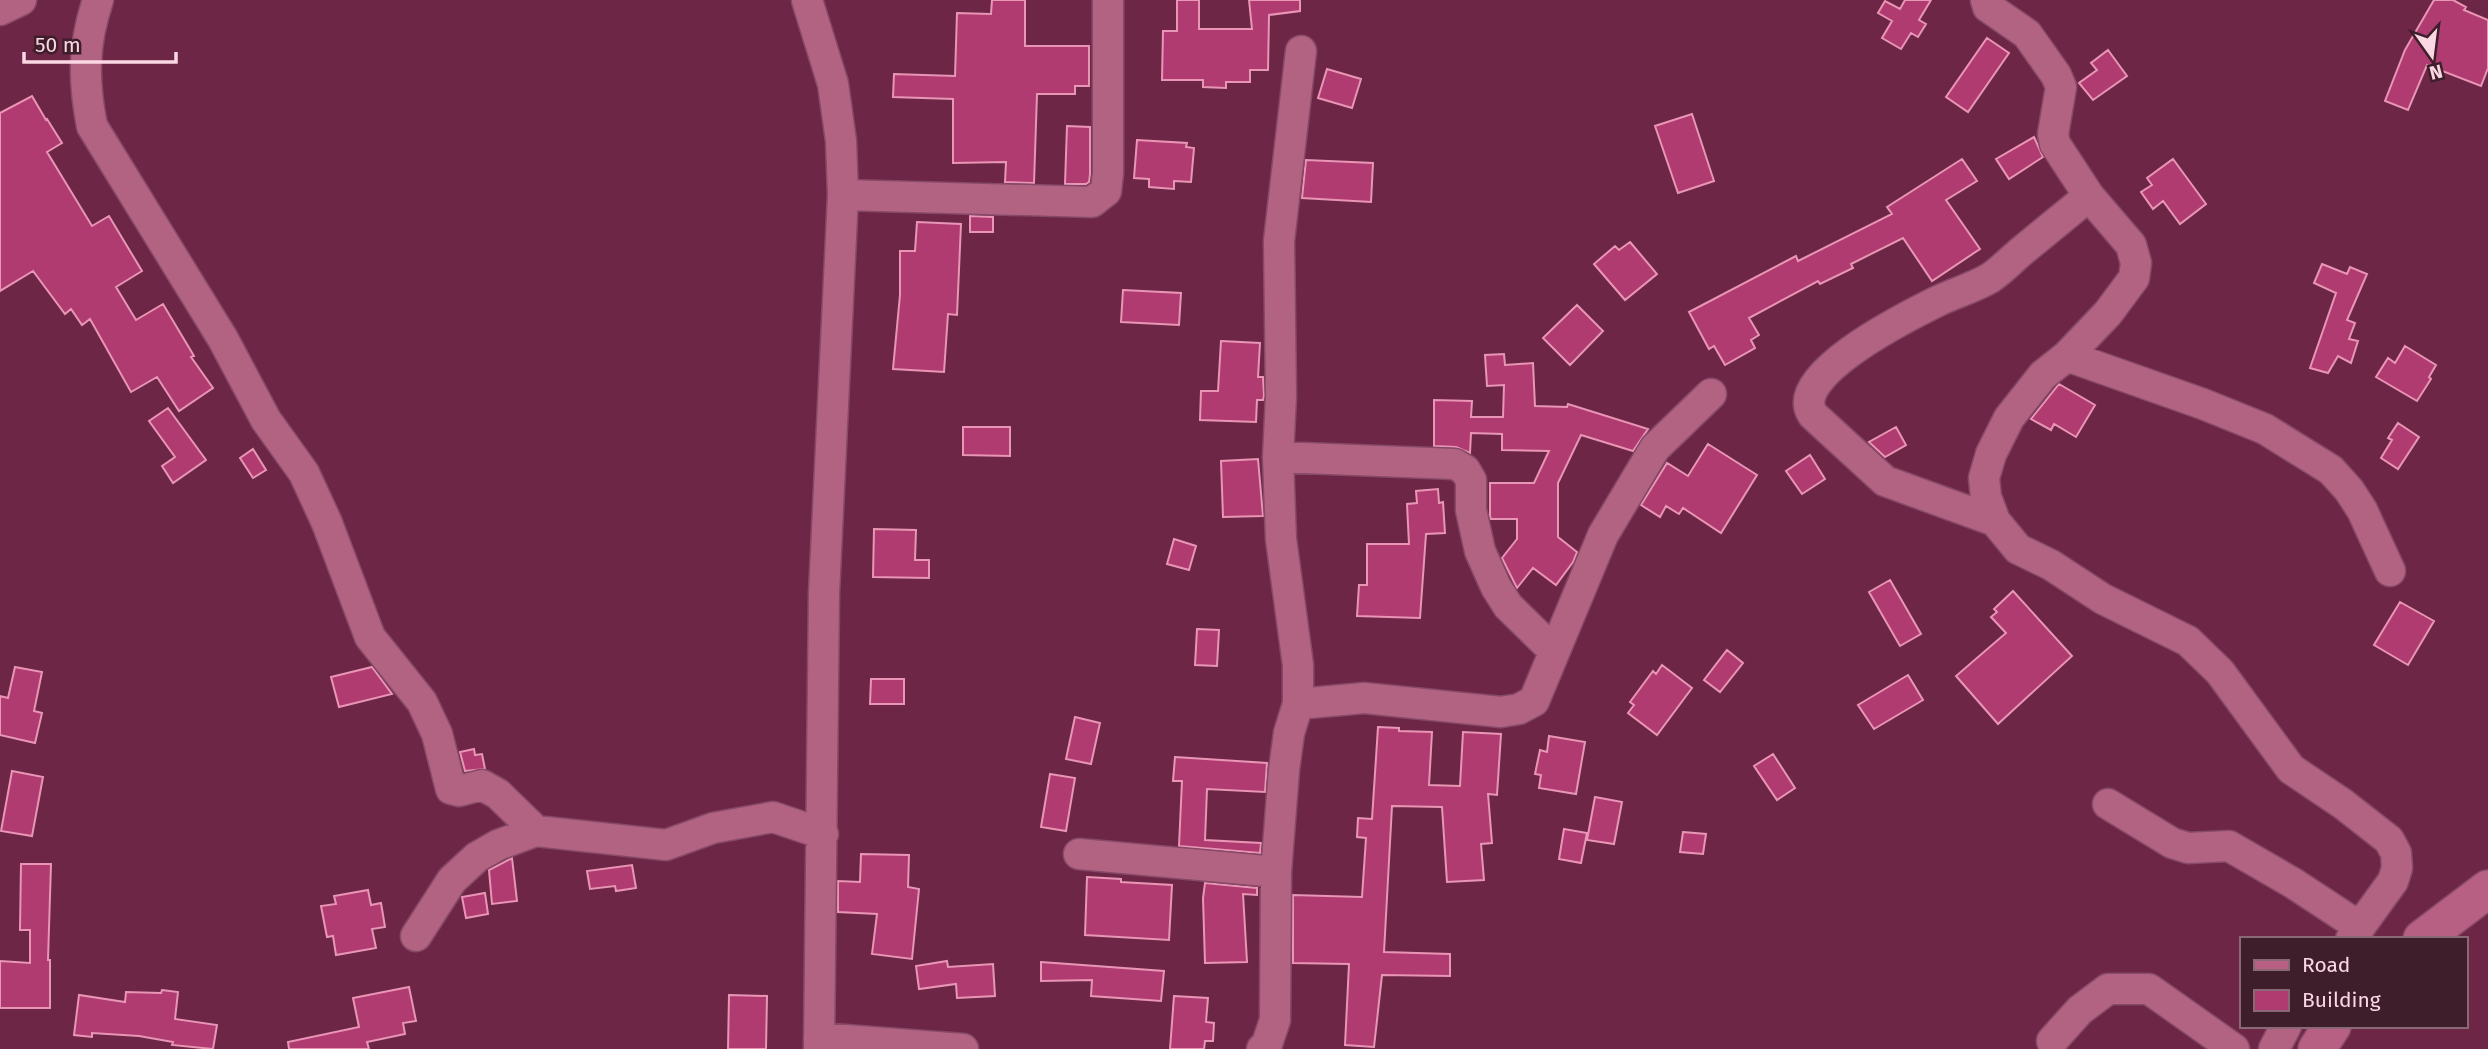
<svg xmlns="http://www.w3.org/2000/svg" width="2488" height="1049" viewBox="0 0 2488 1049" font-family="'Fira Sans',sans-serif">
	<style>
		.building { fill: #af3b70; stroke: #e995b5; stroke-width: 2 }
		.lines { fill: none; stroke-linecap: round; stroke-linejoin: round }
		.minor-casing { stroke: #864967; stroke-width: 33 }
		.major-casing { stroke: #864967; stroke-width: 40 }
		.minor { stroke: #b26382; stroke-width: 30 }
		.major { stroke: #b76083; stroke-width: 37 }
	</style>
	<rect width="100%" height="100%" fill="#6e2646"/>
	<path class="building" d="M 992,0 L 1025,0 L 1025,46 L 1089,46 L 1089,86 L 1075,86 L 1075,94 L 1037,94 L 1034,183 L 1005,182 L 1006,162 L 953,163 L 953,99 L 893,97 L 894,74 L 955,76 L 957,13 L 991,14 Z
		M 1177,0 L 1199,0 L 1199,29 L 1252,29 L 1249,0 L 1300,0 L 1300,11 L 1269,15 L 1268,70 L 1250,70 L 1250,82 L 1226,82 L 1226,88 L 1203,87 L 1203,80 L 1162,80 L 1163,31 L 1177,31 Z
		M 1905,0 L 1931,0 L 1919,20 L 1926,24 L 1918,37 L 1911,33 L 1901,49 L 1882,38 L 1892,21 L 1878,13 L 1885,1 L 1900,9 Z
		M 2434,0 L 2453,0 L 2466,7 L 2464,10 L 2488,20 L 2488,68 L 2481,86 L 2427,65 L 2408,110 L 2385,101 L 2405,50 Z
		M 1987,38 L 2009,53 L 1968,112 L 1946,97 Z
		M 2108,50 L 2127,76 L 2093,100 L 2079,83 L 2097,70 L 2091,63 Z
		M 1327,69 L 1361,79 L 1352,108 L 1318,98 Z
		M 32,96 L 46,120 L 47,119 L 62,143 L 47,152 L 92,226 L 109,216 L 142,271 L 116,287 L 136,320 L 163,304 L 194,356 L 191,357 L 213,388 L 179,411 L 157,377 L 131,392 L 90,319 L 82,325 L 71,309 L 65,314 L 33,271 L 0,291 L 0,113 Z
		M 1692,114 L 1714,181 L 1678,193 L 1655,126 Z
		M 1067,126 L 1090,127 L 1090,174 L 1089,182 L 1086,184 L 1065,184 Z
		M 2034,137 L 2043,157 L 2009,179 L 1996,159 Z
		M 1137,140 L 1187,143 L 1186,147 L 1194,148 L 1191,182 L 1174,181 L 1174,189 L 1149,187 L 1149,179 L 1134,178 Z
		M 1962,159 L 1977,181 L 1946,200 L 1980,249 L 1932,281 L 1903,238 L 1851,264 L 1853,268 L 1820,284 L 1818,281 L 1749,318 L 1759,335 L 1751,340 L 1755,348 L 1725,365 L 1714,346 L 1709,349 L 1689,312 L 1796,256 L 1798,261 L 1892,214 L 1887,207 Z
		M 2173,159 L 2206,204 L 2180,224 L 2163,201 L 2153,209 L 2141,192 L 2152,185 L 2147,178 Z
		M 1306,160 L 1373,163 L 1371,202 L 1302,198 Z
		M 970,216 L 993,217 L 993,232 L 970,232 Z
		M 917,222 L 961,224 L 957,315 L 948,314 L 944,372 L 893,369 L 900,295 L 900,251 L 915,251 Z
		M 1630,242 L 1657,274 L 1625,300 L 1594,264 L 1615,246 L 1619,250 Z
		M 2322,264 L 2347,274 L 2350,267 L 2367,274 L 2347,320 L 2355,323 L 2349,339 L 2358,341 L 2351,363 L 2338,356 L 2328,373 L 2310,368 L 2336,293 L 2314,283 Z
		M 1123,290 L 1181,293 L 1179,325 L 1121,322 Z
		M 1577,305 L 1603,331 L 1570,365 L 1543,338 Z
		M 1221,341 L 1260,343 L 1258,377 L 1263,377 L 1264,396 L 1263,400 L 1257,400 L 1256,422 L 1200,420 L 1201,391 L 1218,391 Z
		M 2405,346 L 2436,365 L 2429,377 L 2431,379 L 2417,401 L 2376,377 L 2388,358 L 2395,363 Z
		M 1504,354 L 1505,365 L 1533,363 L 1535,406 L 1567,407 L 1568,404 L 1648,429 L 1633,451 L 1581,435 L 1558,483 L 1558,537 L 1577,552 L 1573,562 L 1556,585 L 1533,568 L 1517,588 L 1502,558 L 1517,539 L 1517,519 L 1491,519 L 1490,516 L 1490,483 L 1534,483 L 1549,451 L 1502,450 L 1502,434 L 1471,433 L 1470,453 L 1456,447 L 1434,446 L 1434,400 L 1472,401 L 1471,417 L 1503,417 L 1504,385 L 1487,386 L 1485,355 Z
		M 2059,384 L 2095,405 L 2076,437 L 2054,424 L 2051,430 L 2031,419 Z
		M 168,408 L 206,460 L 173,483 L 162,466 L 175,457 L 149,421 Z
		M 2398,423 L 2419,437 L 2398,469 L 2381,458 L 2392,440 L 2388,438 Z
		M 963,427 L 1010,427 L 1010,456 L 963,455 Z
		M 1896,427 L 1906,445 L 1885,457 L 1869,442 Z
		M 1708,444 L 1757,475 L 1721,533 L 1683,508 L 1679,514 L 1666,506 L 1660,517 L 1641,505 L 1667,463 L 1688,476 Z
		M 253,449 L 266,470 L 253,478 L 240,458 Z
		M 1810,455 L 1825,479 L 1802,494 L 1786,471 Z
		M 1258,459 L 1263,516 L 1223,517 L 1221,461 Z
		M 1438,489 L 1439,503 L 1443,502 L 1445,533 L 1426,534 L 1420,618 L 1357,616 L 1359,585 L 1367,585 L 1367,544 L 1409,544 L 1407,504 L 1417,503 L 1416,491 Z
		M 874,529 L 916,530 L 915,560 L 929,560 L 929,578 L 873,577 Z
		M 1174,539 L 1196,546 L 1189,570 L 1167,564 Z
		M 1890,580 L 1921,634 L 1900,646 L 1869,592 Z
		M 2013,591 L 2072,656 L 1998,724 L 1956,676 L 2006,633 L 1991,617 L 1997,612 L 1994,609 Z
		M 2400,602 L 2434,621 L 2408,665 L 2374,645 Z
		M 1197,629 L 1219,630 L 1217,666 L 1195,665 Z
		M 1727,650 L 1743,663 L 1720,692 L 1704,680 Z
		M 1662,665 L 1692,688 L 1657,735 L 1628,713 L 1634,705 L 1630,702 L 1653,671 L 1656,674 Z
		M 15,667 L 42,672 L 34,711 L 42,713 L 35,743 L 0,735 L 0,696 L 8,698 Z
		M 372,667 L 392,694 L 339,707 L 331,677 Z
		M 1908,675 L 1923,700 L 1874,729 L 1858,705 Z
		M 871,679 L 904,679 L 904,704 L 870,704 Z
		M 1075,717 L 1100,723 L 1091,764 L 1066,759 Z
		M 1378,727 L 1399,728 L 1399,731 L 1432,732 L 1429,785 L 1460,786 L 1463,732 L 1501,734 L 1497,795 L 1488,794 L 1492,843 L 1481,844 L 1484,880 L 1447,882 L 1442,807 L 1392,806 L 1384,952 L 1450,954 L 1450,976 L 1382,975 L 1374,1047 L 1345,1045 L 1349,964 L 1293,963 L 1293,895 L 1362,897 L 1366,838 L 1357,837 L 1358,818 L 1372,819 Z
		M 1549,736 L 1585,742 L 1576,794 L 1539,788 L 1541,775 L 1535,774 L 1540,750 L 1547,752 Z
		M 474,749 L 475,755 L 482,754 L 485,769 L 465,771 L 460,752 Z
		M 1773,754 L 1795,788 L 1777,800 L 1754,766 Z
		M 1175,757 L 1267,763 L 1265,792 L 1207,789 L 1205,840 L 1261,843 L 1260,853 L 1179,846 L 1182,781 L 1173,781 Z
		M 12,771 L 43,777 L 32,836 L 1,831 Z
		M 1050,774 L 1075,778 L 1066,831 L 1041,827 Z
		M 1595,797 L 1622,802 L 1614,844 L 1587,840 Z
		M 1564,829 L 1587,833 L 1581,863 L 1559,859 Z
		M 1683,832 L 1706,834 L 1703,854 L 1680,852 Z
		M 861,854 L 909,855 L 908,887 L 919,889 L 912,959 L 872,954 L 877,914 L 838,912 L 838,881 L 860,882 Z
		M 512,858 L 517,901 L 492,904 L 489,870 Z
		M 21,864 L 51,864 L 48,960 L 50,960 L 50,1008 L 0,1008 L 0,961 L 30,963 L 30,930 L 20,930 Z
		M 632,865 L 636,888 L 616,891 L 615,886 L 590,889 L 587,871 Z
		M 1087,877 L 1121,879 L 1121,882 L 1172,885 L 1169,940 L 1085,935 Z
		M 1205,883 L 1257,888 L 1257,895 L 1243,894 L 1247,962 L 1205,963 L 1203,898 Z
		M 368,890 L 371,905 L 381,903 L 385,927 L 372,929 L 376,948 L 336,955 L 333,936 L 327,937 L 321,906 L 336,904 L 334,896 Z
		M 485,893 L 488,914 L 466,918 L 462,897 Z
		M 947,961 L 948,967 L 993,964 L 995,996 L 957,998 L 956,984 L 919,989 L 916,966 Z
		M 1041,962 L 1164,971 L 1161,1001 L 1091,996 L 1092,980 L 1041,981 Z
		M 409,987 L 416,1021 L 403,1023 L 405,1034 L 367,1042 L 369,1049 L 289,1049 L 288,1042 L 359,1027 L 353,998 Z
		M 162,990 L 178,992 L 175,1019 L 217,1025 L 213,1049 L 172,1045 L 173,1042 L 139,1036 L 92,1033 L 92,1037 L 74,1035 L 79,995 L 125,1002 L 126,992 L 161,993 Z
		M 729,995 L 767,996 L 766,1049 L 728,1049 Z
		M 1174,996 L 1208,998 L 1206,1022 L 1214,1023 L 1213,1041 L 1205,1041 L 1204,1049 L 1170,1049 Z"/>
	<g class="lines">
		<defs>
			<path id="minor" d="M 98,0 C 83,45 83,80 92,126 L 223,339 L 266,420 L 304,473 L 327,523 L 370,637 L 422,702 L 437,734 L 451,789 L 459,791 L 482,785 L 498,794 L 536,831
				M 807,0 L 833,84 L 841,141 L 843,195 L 824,593 L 819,1049
				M 1986,0 L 1988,7 L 2027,34 L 2056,75 L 2061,87 L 2053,134 L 2055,144 L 2089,196 L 2131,245 L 2136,263 L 2134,278 L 2108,313 L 2067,356 L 2043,375 L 2009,418 L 1991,454 L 1984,478 L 1986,497 L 1995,521 L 2018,549 L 2051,565 L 2103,599 L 2188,641 L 2220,672 L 2291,769 L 2343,804 L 2389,840 L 2396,853 L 2397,868 L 2393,881 L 2351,939
				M 0,10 L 21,0
				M 843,195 L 1092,202 L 1106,191 L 1108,173 L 1108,0
				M 2067,356 L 2203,404 L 2265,429 L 2331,470 L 2349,490 L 2362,510 L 2390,571
				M 1278,457 L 1455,464 L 1465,470 L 1471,480 L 1471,510 L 1480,551 L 1496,587 L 1508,606 L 1554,651
				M 1995,521 L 1885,481 L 1813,415 C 1786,376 1908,316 1936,302 C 1954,293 1973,288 1990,278 C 2002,270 2012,259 2023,250 C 2045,232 2067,214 2089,196
				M 1298,704 L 1364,698 L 1501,712 L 1519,709 L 1534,701 L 1603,535 L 1655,448 L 1711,394
				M 2108,804 L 2172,843 L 2188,848 L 2229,846 L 2293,883 L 2360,927
				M 1079,854 L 1276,872
				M 416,936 L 452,880 L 477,857 L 498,845 L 536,831 L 666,845 L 713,828 L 773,817 L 823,834
				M 819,1038 L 963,1049
				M 2052,1041 L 2080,1010 L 2108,989 L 2149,989 L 2234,1049
				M 1262,1049 L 1267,1044 L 1275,1020 L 1276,872 L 1284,770 L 1289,733 L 1298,704 L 1298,665 L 1281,539 L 1278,457 L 1281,396 L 1279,241 L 1301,51
				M 2274,1049 L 2286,1026"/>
			<path id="major" d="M 2422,939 L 2488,889
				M 2317,1049 L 2332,1026"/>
		</defs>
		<use href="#minor" class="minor-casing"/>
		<use href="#major" class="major-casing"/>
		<use href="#minor" class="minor"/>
		<use href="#major" class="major"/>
	</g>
	<rect x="2240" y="937" width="228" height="91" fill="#3f1e2b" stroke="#8a6875" stroke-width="2"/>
	<rect x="2254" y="960" width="35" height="10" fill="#b76083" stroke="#8a6875" stroke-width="2"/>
	<text x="2302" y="972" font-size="21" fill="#fbd7e3">Road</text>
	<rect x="2254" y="990" width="35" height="21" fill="#af3b70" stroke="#8a6875" stroke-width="2"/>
	<text x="2302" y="1007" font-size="21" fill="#fbd7e3">Building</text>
	<g transform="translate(2432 56) rotate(166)" stroke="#3f1e2b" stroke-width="5" paint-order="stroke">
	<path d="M0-5L12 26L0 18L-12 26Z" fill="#fbd7e3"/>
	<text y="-10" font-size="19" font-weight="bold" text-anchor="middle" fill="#fbd7e3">N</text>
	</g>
	<path d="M24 52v10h152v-10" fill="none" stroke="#fbd7e3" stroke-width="3.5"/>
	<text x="35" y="52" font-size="21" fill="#fbd7e3" stroke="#3f1e2b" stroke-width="5" paint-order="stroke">50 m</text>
</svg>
